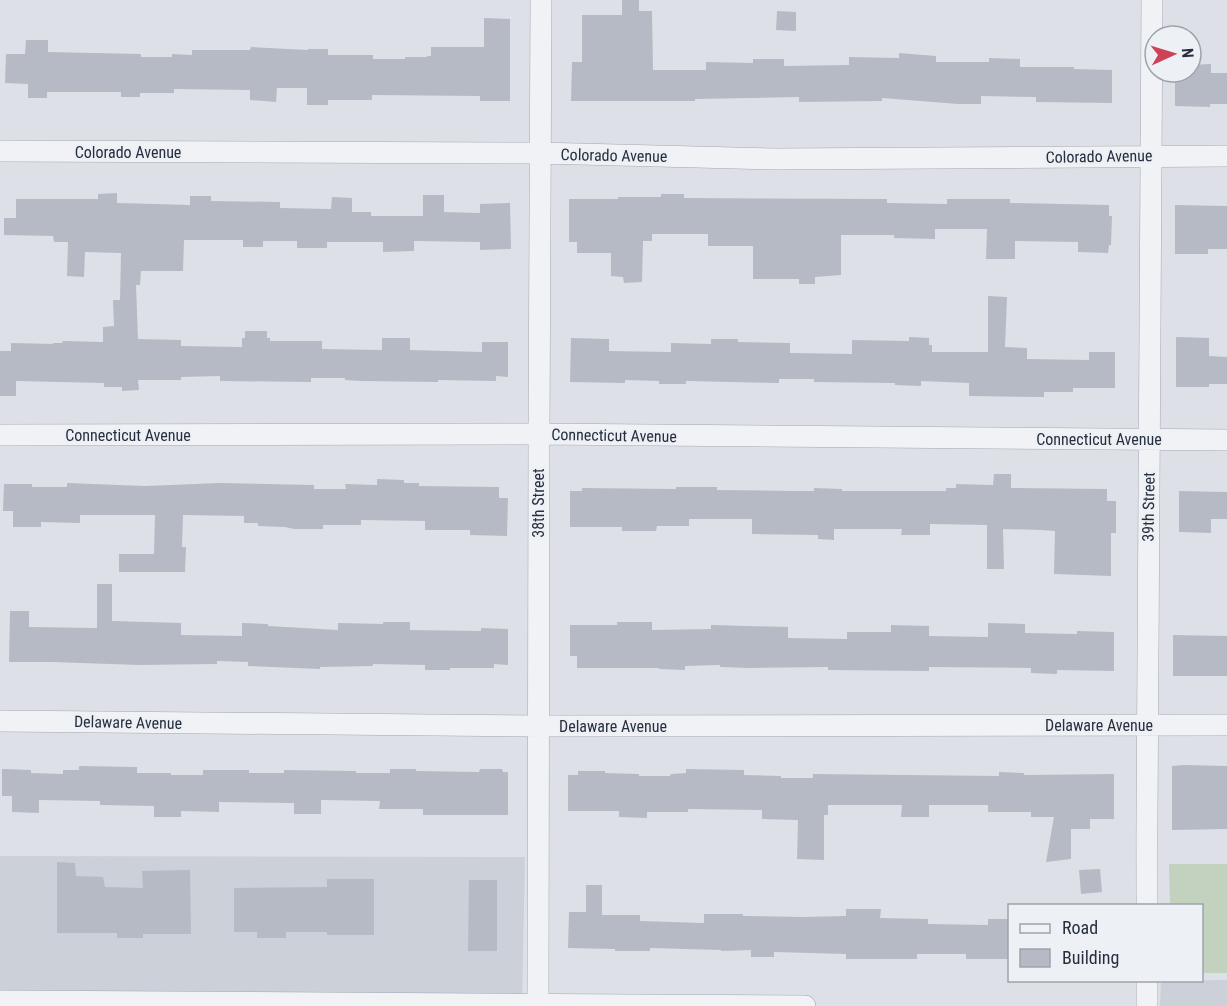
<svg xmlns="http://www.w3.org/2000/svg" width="1227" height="1006" viewBox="0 0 1227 1006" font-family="'Roboto Condensed',sans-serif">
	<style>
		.built { fill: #cbd0d9 }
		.green { fill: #c3d1bf }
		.building { fill: #b5bac4 }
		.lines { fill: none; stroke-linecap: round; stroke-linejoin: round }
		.minor-casing { stroke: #a3a8b1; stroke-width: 22 }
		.minor { stroke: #f0f2f5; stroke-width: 21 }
		.labels { text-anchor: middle; stroke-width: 5; stroke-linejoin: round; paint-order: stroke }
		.street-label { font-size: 16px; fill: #272f3e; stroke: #edf0f5 }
	</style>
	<rect width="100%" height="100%" fill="#dde1e7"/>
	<path class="built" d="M 0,856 L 525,857 L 522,1006 L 0,1006 Z
		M 1227,980 L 1227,1006 L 1160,1006 L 1161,981 Z"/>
	<path class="green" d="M 1169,864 L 1227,864 L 1227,973 L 1202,973 L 1202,906 L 1170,905 Z"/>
	<path class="building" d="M 622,0 L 639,0 L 639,11 L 652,11 L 653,70 L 706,70 L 706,62 L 753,63 L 753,59 L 784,59 L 784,66 L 849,65 L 849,57 L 899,58 L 899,53 L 936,56 L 936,62 L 989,62 L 989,58 L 1020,59 L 1020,67 L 1074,67 L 1074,69 L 1112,70 L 1112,103 L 1036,102 L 1036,97 L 981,96 L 981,104 L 958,104 L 882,98 L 882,101 L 799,102 L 799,97 L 695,99 L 695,101 L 571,101 L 572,62 L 582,62 L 582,15 L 622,15 Z
		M 777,11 L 796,12 L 796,31 L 776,30 Z
		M 484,18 L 510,19 L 510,101 L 480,101 L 480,96 L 372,95 L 372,100 L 328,100 L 328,105 L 307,105 L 307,88 L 277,88 L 276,102 L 250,100 L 250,90 L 174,89 L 174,93 L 140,93 L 140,97 L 121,97 L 121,92 L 47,92 L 47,98 L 28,98 L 28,84 L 5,83 L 6,54 L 25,54 L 26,40 L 48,40 L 48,52 L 141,54 L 141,57 L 172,57 L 172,54 L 192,55 L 192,50 L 250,50 L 251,47 L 308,50 L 308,49 L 328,49 L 328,55 L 373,55 L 373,59 L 405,59 L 405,57 L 427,57 L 427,56 L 431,56 L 431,47 L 484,47 Z
		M 1211,64 L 1211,73 L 1227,73 L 1227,104 L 1210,104 L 1210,107 L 1175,106 L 1175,72 L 1191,72 L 1191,65 Z
		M 117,193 L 117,203 L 190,205 L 190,196 L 211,196 L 211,201 L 280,202 L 280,208 L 331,209 L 332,197 L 352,198 L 352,212 L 371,212 L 371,216 L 423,216 L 423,195 L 444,195 L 444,212 L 480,213 L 480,204 L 510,203 L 511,249 L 480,250 L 480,242 L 414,241 L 414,251 L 383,252 L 383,242 L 327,242 L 327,248 L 297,248 L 297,241 L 263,241 L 263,247 L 243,247 L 243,240 L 184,240 L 183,271 L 141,271 L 140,285 L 136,285 L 138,339 L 181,340 L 181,346 L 242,347 L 242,338 L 245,338 L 245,331 L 267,331 L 267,338 L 270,338 L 270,341 L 322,341 L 322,349 L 382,350 L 382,338 L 410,338 L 410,350 L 482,352 L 482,342 L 508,342 L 508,377 L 496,376 L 496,381 L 438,380 L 438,382 L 361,381 L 345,380 L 345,378 L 311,378 L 311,382 L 220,381 L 220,376 L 181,377 L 181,380 L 138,380 L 139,390 L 122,391 L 122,387 L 104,387 L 104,383 L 16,381 L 16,396 L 0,396 L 0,351 L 11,351 L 11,343 L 53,344 L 53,343 L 62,343 L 63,341 L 103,342 L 103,327 L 114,326 L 113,300 L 120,300 L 121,253 L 85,252 L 84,277 L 67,276 L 68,242 L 54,242 L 53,236 L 4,235 L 4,218 L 16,218 L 16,199 L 98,199 L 98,194 Z
		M 661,194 L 684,194 L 684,198 L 887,199 L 887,203 L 947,204 L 947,199 L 1010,199 L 1010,203 L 1109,205 L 1109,216 L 1112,216 L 1111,245 L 1109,245 L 1108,253 L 1078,252 L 1078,242 L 1015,241 L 1015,259 L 986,259 L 987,229 L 935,229 L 935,239 L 894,238 L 894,235 L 841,235 L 841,275 L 815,277 L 815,284 L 799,284 L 799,279 L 753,279 L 753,246 L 708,246 L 708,234 L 652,234 L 652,241 L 643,241 L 642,282 L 624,283 L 623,277 L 611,276 L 611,253 L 577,253 L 577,242 L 569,242 L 569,199 L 618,199 L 618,197 L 661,197 Z
		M 1175,205 L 1227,206 L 1227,249 L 1208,249 L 1208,254 L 1175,254 Z
		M 988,296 L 1007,297 L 1005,347 L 1027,348 L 1027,359 L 1089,360 L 1089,352 L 1115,352 L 1115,388 L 1073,388 L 1073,392 L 1044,392 L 1044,397 L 969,396 L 969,383 L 921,381 L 921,386 L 895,385 L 895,383 L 814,382 L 814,379 L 779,379 L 779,383 L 686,381 L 686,384 L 659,384 L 659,381 L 625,380 L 625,383 L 570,382 L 571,338 L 609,339 L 609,351 L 671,352 L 671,343 L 711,344 L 711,339 L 738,339 L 738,342 L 790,343 L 790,353 L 852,354 L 852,340 L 909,341 L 909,337 L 929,338 L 929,345 L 932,345 L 932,352 L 988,352 Z
		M 1176,337 L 1209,338 L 1209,356 L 1227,357 L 1227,384 L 1209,384 L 1209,387 L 1176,387 Z
		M 994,474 L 1011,474 L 1011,488 L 1107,489 L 1107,501 L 1116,501 L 1116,533 L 1111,533 L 1111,576 L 1054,574 L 1055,531 L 1041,530 L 1003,529 L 1004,569 L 987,569 L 987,525 L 930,524 L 930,535 L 901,535 L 902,529 L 834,529 L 834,540 L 818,539 L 818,535 L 752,534 L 752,519 L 689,519 L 689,526 L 657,526 L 656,531 L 622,531 L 622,527 L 570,527 L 570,491 L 582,491 L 582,488 L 676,489 L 676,487 L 717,487 L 717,490 L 796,491 L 814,491 L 814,488 L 842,489 L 842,491 L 946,491 L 946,488 L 956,488 L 956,484 L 993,485 Z
		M 377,479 L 404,480 L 404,483 L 419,483 L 419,486 L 499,487 L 499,498 L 508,498 L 507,536 L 470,535 L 470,530 L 425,530 L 425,521 L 361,520 L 361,525 L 323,525 L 323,529 L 294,529 L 285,527 L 258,526 L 258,523 L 244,523 L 244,516 L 183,515 L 182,547 L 186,547 L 185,572 L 119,572 L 119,554 L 154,554 L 155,515 L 80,515 L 80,523 L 41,522 L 41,527 L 13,527 L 13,511 L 3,511 L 4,484 L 32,484 L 32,487 L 67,487 L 67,483 L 145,486 L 220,483 L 314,485 L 314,489 L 346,489 L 345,484 L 377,485 Z
		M 1179,491 L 1227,492 L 1227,519 L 1211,519 L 1211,533 L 1179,532 Z
		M 97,584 L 112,584 L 112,621 L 181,623 L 181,635 L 242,636 L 242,623 L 268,624 L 268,626 L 338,630 L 338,623 L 383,624 L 383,622 L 410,622 L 410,630 L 481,631 L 481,628 L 508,629 L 508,665 L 494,664 L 494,668 L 450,668 L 450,670 L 425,670 L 425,665 L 373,664 L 373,666 L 320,667 L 320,669 L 248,666 L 248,662 L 217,661 L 217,664 L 139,665 L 52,662 L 9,662 L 10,611 L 29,611 L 29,627 L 97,628 Z
		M 617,622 L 652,622 L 652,630 L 711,629 L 711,625 L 788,627 L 788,638 L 847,639 L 847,632 L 891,632 L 891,625 L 929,626 L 929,636 L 988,637 L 988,623 L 1025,624 L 1025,633 L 1077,634 L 1077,631 L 1114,632 L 1114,671 L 1057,670 L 1057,674 L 1031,673 L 1031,668 L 929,667 L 929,671 L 828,670 L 828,667 L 750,668 L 720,667 L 720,665 L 685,666 L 685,670 L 659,669 L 659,668 L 577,668 L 577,656 L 570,656 L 570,625 L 617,625 Z
		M 1173,635 L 1227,636 L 1227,676 L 1173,676 Z
		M 1184,765 L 1227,766 L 1227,829 L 1172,830 L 1172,766 Z
		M 79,766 L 137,767 L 137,773 L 171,773 L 171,775 L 203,775 L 203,770 L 249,770 L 249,773 L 284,773 L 284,770 L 356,771 L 356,773 L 390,773 L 390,769 L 416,769 L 416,771 L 479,772 L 480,769 L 502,769 L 503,772 L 508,772 L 508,815 L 423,815 L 423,809 L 379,809 L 380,801 L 321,800 L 321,814 L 294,814 L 294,803 L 219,802 L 219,812 L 181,811 L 181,817 L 154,817 L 154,806 L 100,805 L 100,801 L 39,800 L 39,813 L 12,812 L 12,796 L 2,796 L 2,769 L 31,770 L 31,773 L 63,774 L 63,770 L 79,770 Z
		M 686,769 L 744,770 L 744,775 L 781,776 L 781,778 L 813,778 L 813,774 L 999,776 L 999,772 L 1024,773 L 1024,775 L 1114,774 L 1114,819 L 1090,819 L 1090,829 L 1071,829 L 1071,859 L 1046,862 L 1054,817 L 1031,817 L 1031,812 L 988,812 L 988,805 L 929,805 L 929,817 L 901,817 L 902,805 L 828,805 L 828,815 L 824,815 L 824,860 L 797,859 L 798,820 L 762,819 L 762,810 L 688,809 L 688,812 L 647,812 L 647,818 L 619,817 L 619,811 L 568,811 L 568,775 L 578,775 L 578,771 L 605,771 L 605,773 L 639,774 L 639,776 L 670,776 L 671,774 L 686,773 Z
		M 57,862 L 75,863 L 76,876 L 103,877 L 105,887 L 143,888 L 142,871 L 190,870 L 191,934 L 143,934 L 143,938 L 117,938 L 117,933 L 57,933 Z
		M 1100,869 L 1102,892 L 1081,894 L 1079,870 Z
		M 327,879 L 374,879 L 374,935 L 327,935 L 327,932 L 286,932 L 286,938 L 257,938 L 257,932 L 234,932 L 234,888 L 327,887 Z
		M 469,880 L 497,880 L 497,951 L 468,951 Z
		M 586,885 L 602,885 L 602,915 L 640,915 L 640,921 L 704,923 L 704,914 L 743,914 L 743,916 L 802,917 L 846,916 L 846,909 L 881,909 L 880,918 L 928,919 L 928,924 L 988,925 L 988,919 L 1010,919 L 1010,959 L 966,959 L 966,954 L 917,954 L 917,959 L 846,959 L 846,954 L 774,952 L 774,957 L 751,957 L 751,950 L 721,951 L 721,950 L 650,948 L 650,951 L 615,951 L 615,949 L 568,948 L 569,912 L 586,912 Z"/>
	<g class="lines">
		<defs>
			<path id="minor" d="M 0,151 L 540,153 L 776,159 L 1227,156
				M 0,435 L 539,434 L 1227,440
				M 0,721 L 538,726 L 1227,725
				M 1147,906 C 1146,604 1152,302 1152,0
				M 1147,980 L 1147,1006
				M 0,1001 L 805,1006
				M 538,1006 L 539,434 L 541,0"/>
		</defs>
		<use href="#minor" class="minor-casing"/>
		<use href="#minor" class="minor"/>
	</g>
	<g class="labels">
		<g class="street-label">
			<text x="128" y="158">Colorado Avenue</text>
			<text transform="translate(614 155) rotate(1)" y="6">Colorado Avenue</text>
			<text transform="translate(1099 156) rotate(-1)" y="6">Colorado Avenue</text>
			<text x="128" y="441">Connecticut Avenue</text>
			<text transform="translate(614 435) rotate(1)" y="6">Connecticut Avenue</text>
			<text x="1099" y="445">Connecticut Avenue</text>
			<text transform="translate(538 503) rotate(-90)" y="6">38th Street</text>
			<text transform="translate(1148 507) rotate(-89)" y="6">39th Street</text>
			<text transform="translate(128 722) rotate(1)" y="6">Delaware Avenue</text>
			<text x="1099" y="731">Delaware Avenue</text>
			<text x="613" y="732">Delaware Avenue</text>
		</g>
	</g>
	<rect x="1008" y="904" width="195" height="78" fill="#edf0f5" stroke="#9ea3ac" stroke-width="1.5"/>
	<rect x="1020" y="924" width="30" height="9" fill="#f0f2f5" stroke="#9ea3ac" stroke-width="1.5"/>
	<text x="1062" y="934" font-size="18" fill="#272f3e">Road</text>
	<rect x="1020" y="949" width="30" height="18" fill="#b5bac4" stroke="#9ea3ac" stroke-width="1.5"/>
	<text x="1062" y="964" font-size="18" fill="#272f3e">Building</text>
	<g transform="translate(1173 54) rotate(86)"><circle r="28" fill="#edf0f5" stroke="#9ea3ac" stroke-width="1.5"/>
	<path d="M0-4.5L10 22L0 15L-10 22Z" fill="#cd4255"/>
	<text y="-9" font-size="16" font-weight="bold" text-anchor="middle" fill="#272f3e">N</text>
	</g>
</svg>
